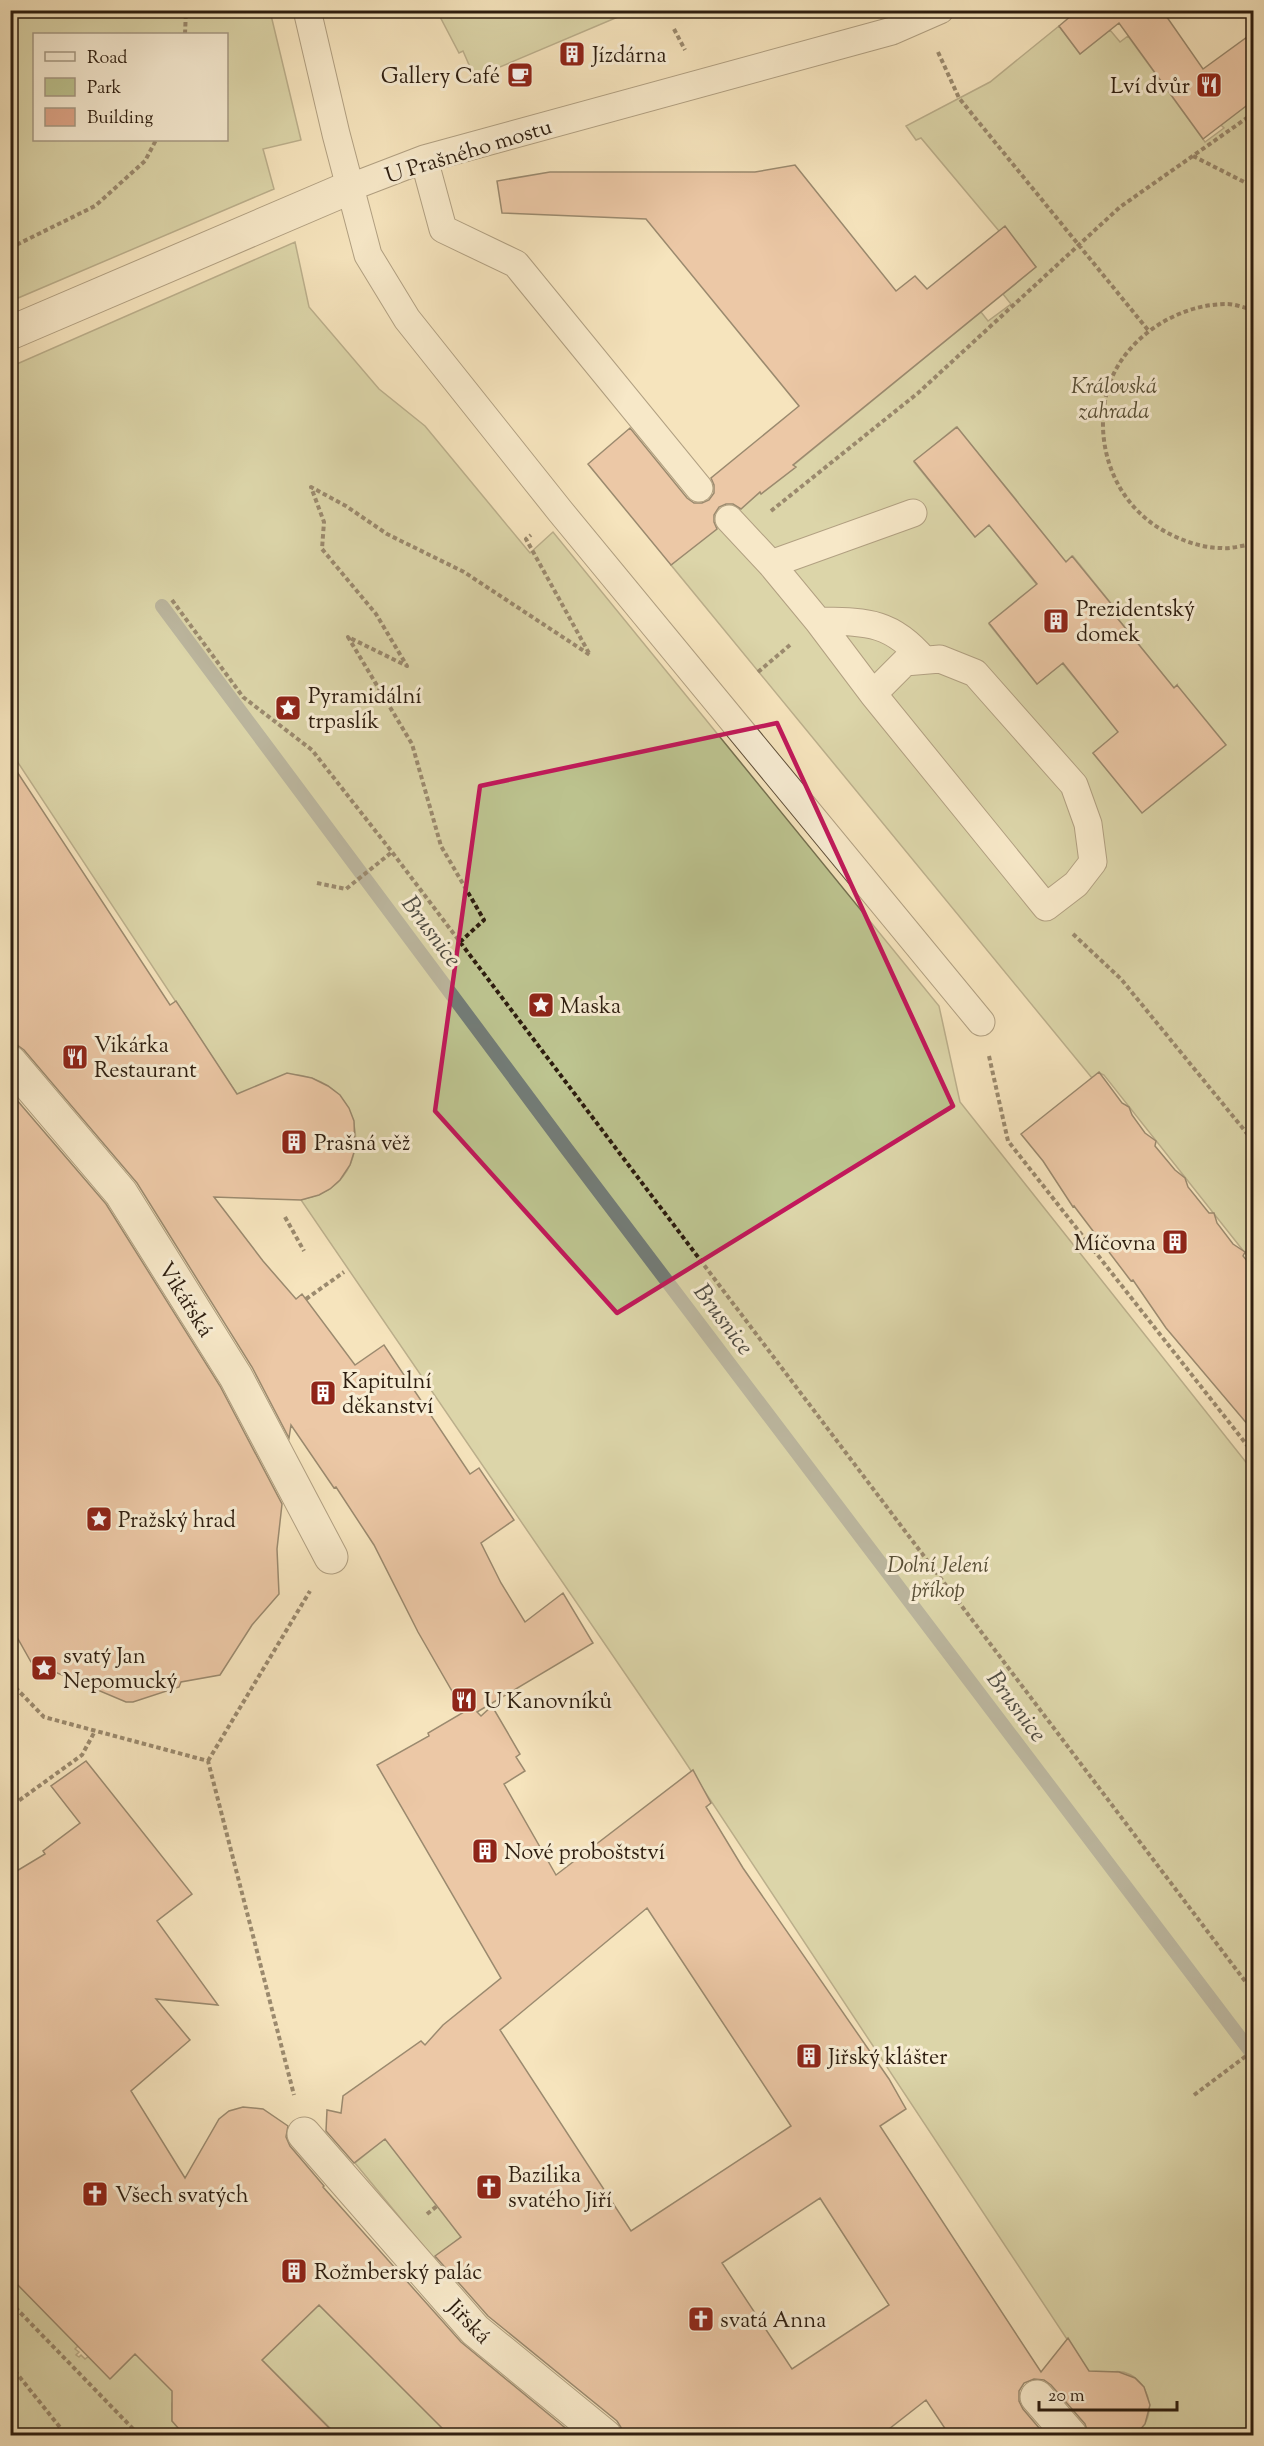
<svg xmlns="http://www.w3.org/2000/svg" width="1264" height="2446" viewBox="0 0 1264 2446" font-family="'Sorts Mill Goudy',serif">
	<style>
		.green { fill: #bdc490; stroke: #757050; stroke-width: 1.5; fill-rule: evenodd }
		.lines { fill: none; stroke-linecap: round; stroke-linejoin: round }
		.stream { stroke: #737c77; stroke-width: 14 }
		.building { fill: #dfa689; stroke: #2d1d0f; stroke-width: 1.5; fill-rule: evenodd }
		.lane-casing { stroke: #5f4f3a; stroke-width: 29 }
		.street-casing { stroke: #5f4f3a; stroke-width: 35 }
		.path { stroke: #2d1d0f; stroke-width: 4; stroke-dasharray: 4.5 3; stroke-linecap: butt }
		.lane { stroke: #f8edd4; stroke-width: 27 }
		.street { stroke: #f8edd4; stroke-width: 33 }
		.marked { fill: none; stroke: #c2185b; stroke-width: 4.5; stroke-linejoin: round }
		.labels { text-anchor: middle; stroke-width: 6; stroke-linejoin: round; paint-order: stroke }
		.poi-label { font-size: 22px; fill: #2d1d0f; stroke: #f8edd4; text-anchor: start }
		.street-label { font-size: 22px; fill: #2d1d0f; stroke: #f8edd4 }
		.park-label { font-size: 22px; font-style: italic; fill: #584f36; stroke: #f8edd4 }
		.water-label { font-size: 24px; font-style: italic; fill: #504d43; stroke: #f8edd4 }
	</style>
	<rect width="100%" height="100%" fill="#f5e4bd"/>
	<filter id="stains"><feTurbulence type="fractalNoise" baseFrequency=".00333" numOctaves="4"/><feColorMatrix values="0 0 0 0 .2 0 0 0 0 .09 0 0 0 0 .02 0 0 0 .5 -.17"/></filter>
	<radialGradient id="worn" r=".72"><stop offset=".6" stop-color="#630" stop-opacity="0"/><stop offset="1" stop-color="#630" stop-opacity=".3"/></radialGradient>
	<path class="green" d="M 11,10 L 270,11 L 301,140 L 263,149 L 274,189 L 11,301 ZM 34,34 L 226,34 L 226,140 L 34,140 Z
		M 437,11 L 632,11 L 481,75 L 479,72 L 473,74 L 463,51 L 459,53 Z
		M 1059,26 L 1080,54 L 1110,30 L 1120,42 L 1128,36 L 1205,142 L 1224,128 L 1221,125 L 1253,100 L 1253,1263 L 1104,1075 L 1100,1073 L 1092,1078 L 671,565 L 981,312 L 988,321 L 1011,304 L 1003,294 L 1036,267 L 999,231 L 921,138 L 916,140 L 906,126 L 990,82 ZM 956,427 L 1018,502 L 1017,504 L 1031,522 L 1033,521 L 1066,562 L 1073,556 L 1121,616 L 1118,619 L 1174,688 L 1177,685 L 1142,812 L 1093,753 L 1119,732 L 1062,663 L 1037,684 L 989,624 L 1037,585 L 989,525 L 975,537 L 914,462 Z
		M 295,242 L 309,307 L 379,389 L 425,426 L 530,553 L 553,532 L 939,1006 L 960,1102 L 1253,1471 L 1253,2435 L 1131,2435 C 1136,2432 1142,2428 1145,2423 C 1158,2401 1139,2367 1112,2372 C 1106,2373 1100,2377 1094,2380 L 674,1745 L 301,1200 C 311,1197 322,1195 331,1188 C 368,1161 362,1102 321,1082 C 314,1079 303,1074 295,1075 C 285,1076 253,1096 242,1102 L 11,752 L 10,367 Z
		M 387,2137 L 461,2237 L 434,2259 L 355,2163 Z
		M 10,2272 L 79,2345 L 75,2349 L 79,2352 L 76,2355 L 79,2357 L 81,2355 L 85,2359 L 89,2356 L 111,2378 L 139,2350 L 178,2397 L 172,2403 L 172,2421 L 185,2435 L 11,2435 Z
		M 319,2305 L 450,2435 L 337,2435 L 262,2360 Z"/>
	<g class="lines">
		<path class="stream" d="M 162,606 L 566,1148 L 1254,2056"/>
	</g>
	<path class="building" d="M 1078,10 L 1162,10 L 1203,69 L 1254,32 L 1254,100 L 1203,139 L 1119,23 L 1080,54 L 1059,26 Z
		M 795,165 L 896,291 L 915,276 L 927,289 L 1005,226 L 1036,267 L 793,465 L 796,467 L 761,494 L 760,492 L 741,509 L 733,504 L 726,504 L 719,507 L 714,515 L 714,522 L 717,529 L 671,565 L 588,464 L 630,428 L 687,498 L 694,503 L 702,503 L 709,500 L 714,493 L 714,485 L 711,478 L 799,406 L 646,219 L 502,213 L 497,181 L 550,172 L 755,172 Z
		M 957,427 L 1066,562 L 1072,556 L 1121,616 L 1118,619 L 1174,688 L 1177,685 L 1226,745 L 1142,813 L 1093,753 L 1118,732 L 1063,663 L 1037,684 L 989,623 L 1037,584 L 989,525 L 975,537 L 914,461 Z
		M 10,761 L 170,1005 L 176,1001 L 237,1094 L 287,1073 L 312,1078 L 328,1086 L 340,1095 L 349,1108 L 354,1121 L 355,1149 L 350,1165 L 340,1180 L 330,1189 L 319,1195 L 301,1200 L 214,1197 L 263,1261 L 296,1299 L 302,1294 L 355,1365 L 384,1345 L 470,1474 L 479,1468 L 514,1520 L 481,1543 L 501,1583 L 525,1622 L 563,1593 L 593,1643 L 477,1712 L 481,1716 L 492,1706 L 520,1754 L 516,1757 L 525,1771 L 504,1784 L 556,1875 L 693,1770 L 711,1803 L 706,1807 L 743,1868 L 889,2079 L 906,2109 L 880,2126 L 1041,2372 L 1068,2338 L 1089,2371 L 1119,2372 L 1135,2378 L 1144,2387 L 1150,2405 L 1145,2424 L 1139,2431 L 1131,2436 L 1089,2436 L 1085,2424 L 1051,2385 L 1044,2380 L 1034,2379 L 1024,2383 L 1019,2391 L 1019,2401 L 1023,2409 L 1046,2436 L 950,2436 L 926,2400 L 880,2436 L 623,2436 L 622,2429 L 617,2421 L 488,2316 L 435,2256 L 461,2237 L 385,2139 L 354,2163 L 326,2131 L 327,2110 L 341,2113 L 343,2096 L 421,2041 L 425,2045 L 443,2025 L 501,1978 L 377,1765 L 429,1736 L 428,1733 L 464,1712 L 418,1632 L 374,1545 L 336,1487 L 334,1488 L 291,1425 L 289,1438 L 252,1367 L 137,1183 L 24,1050 L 17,1045 L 10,1044 ZM 647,1908 L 791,2126 L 631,2231 L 500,2030 ZM 820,2198 L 889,2305 L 792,2369 L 722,2263 Z
		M 1099,1072 L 1122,1103 L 1129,1107 L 1132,1115 L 1145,1133 L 1156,1141 L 1155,1146 L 1175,1170 L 1185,1178 L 1188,1187 L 1209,1213 L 1214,1213 L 1217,1223 L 1233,1244 L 1245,1252 L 1243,1256 L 1254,1269 L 1254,1432 L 1166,1328 L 1133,1280 L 1131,1281 L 1074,1206 L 1073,1207 L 1043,1161 L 1021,1134 Z
		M 10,1092 L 106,1204 L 220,1386 L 282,1504 L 277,1549 L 279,1594 L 252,1625 L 220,1675 L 181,1682 L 179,1687 L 133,1702 L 126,1702 L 31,1662 L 18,1639 L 10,1638 Z
		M 86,1761 L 192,1894 L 157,1921 L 218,2005 L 156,1999 L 190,2040 L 131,2091 L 185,2178 L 219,2119 L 229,2111 L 243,2107 L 263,2109 L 288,2126 L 286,2137 L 290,2146 L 324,2186 L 323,2187 L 461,2342 L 575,2436 L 450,2436 L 319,2305 L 262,2360 L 337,2436 L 185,2436 L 172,2421 L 172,2391 L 135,2354 L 110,2379 L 10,2277 L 10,1875 L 45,1854 L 43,1851 L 80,1823 L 51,1786 Z"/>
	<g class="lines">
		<defs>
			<path id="lane" d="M 307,10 L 336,134 L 368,255 L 407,319 L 560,511 L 981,1022
				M 424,159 L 443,229 L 516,264 L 699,488
				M 351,187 L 424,159 L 892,31 L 940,10
				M 729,519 L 771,564 L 818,621 L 873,694 L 1046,907 L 1076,884 L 1093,862 L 1088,824 L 1074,785 L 975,673 L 940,659 L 905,662 L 873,694
				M 771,564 L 913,513
				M 818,621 C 867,622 891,621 924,660"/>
			<path id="street" d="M 10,333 L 351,187
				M 10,1062 L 121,1193 L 236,1377 L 331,1557
				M 304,2134 L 475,2330 L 605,2436
				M 1037,2397 L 1071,2436"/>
		</defs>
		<use href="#lane" class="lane-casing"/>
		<use href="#street" class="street-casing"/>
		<path class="path" d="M 674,29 L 685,50
			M 185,34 L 186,10
			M 938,52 L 959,98 L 1148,330
			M 1193,156 L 1254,187
			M 10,248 L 95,206 L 145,161 L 156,140
			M 1254,310 C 1245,308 1235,304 1227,304 C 1175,304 1120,341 1107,392 C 1093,446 1116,506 1166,532 C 1183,541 1202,548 1222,548 C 1232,549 1243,545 1254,544
			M 771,511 L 918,393 L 1120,207 L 1254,113
			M 172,600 L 243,697 L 312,750 L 392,852 L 1254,1993
			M 758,672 L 790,645
			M 317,883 L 346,889 L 392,852
			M 1073,934 L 1121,979 L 1254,1142
			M 460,942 L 484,920 L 441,846 L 412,744 L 348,637 L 407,666 L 376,614 L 322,549 L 324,522 L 311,487 L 346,506 L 387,534 L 464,572 L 590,655 L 526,539 L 531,535
			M 989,1056 L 1008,1141 L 1254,1454
			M 285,1217 L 304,1251
			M 306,1299 L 344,1272
			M 10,1682 L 44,1717 L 208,1761 L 294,2095
			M 208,1761 L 310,1591
			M 10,1792 L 17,1802 L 82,1755 L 95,1731
			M 1194,2095 L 1254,2050
			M 427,2214 L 437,2206
			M 10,2302 L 140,2436
			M 10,2365 L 67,2436"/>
		<use href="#lane" class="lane"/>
		<use href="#street" class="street"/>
	</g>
	<path d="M0 0H1264V2446H0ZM 777,723 L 953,1106 L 617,1313 L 435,1111 L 480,786 Z" fill="#f5e4bd" fill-opacity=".55" fill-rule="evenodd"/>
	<path class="marked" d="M 777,723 L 953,1106 L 617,1313 L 435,1111 L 480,786 Z"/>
	<defs>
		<symbol id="building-square" viewBox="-11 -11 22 22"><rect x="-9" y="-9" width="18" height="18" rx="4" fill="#8f2418" stroke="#f8edd4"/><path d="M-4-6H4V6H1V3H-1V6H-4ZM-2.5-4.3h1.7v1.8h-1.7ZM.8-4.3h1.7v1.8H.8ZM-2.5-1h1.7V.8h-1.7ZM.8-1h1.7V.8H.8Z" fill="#fff"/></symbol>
		<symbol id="cafe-square" viewBox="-11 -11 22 22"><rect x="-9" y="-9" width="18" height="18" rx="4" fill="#8f2418" stroke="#f8edd4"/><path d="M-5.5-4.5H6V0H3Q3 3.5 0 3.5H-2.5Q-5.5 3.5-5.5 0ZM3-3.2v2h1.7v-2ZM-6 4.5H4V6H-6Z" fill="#fff"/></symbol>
		<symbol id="restaurant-square" viewBox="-11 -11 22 22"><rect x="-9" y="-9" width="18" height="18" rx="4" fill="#8f2418" stroke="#f8edd4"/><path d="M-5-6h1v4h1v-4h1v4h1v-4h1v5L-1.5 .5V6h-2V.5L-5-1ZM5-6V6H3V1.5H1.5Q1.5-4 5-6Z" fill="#fff"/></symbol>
		<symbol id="sight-square" viewBox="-11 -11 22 22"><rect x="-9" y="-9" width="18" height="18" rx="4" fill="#8f2418" stroke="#f8edd4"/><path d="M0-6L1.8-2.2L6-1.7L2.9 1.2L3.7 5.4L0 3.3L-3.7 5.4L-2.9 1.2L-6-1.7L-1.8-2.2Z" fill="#fff"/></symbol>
		<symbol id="church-square" viewBox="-11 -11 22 22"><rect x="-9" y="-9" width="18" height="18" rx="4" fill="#8f2418" stroke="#f8edd4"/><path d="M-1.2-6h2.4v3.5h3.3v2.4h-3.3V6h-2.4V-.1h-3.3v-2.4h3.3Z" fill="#fff"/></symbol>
	</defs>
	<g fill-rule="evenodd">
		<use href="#building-square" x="557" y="39" width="30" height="30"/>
		<use href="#cafe-square" x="505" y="60" width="30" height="30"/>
		<use href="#restaurant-square" x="1194" y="70" width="30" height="30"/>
		<use href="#building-square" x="1041" y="606" width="30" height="30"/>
		<use href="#sight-square" x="273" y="693" width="30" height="30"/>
		<use href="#sight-square" x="526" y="990" width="30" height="30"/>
		<use href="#restaurant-square" x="60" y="1042" width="30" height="30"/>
		<use href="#building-square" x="279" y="1127" width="30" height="30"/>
		<use href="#building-square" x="1160" y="1227" width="30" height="30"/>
		<use href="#building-square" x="308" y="1378" width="30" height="30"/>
		<use href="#sight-square" x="84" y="1504" width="30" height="30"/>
		<use href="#sight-square" x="29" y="1653" width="30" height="30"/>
		<use href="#restaurant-square" x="449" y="1685" width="30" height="30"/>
		<use href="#building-square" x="470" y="1836" width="30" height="30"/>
		<use href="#building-square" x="794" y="2041" width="30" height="30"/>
		<use href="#church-square" x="474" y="2172" width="30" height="30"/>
		<use href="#church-square" x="80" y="2179" width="30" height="30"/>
		<use href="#building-square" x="279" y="2256" width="30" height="30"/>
		<use href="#church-square" x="686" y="2304" width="30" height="30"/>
	</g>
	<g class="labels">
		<g class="poi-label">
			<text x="592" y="62">Jízdárna</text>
			<text x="500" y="83" text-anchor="end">Gallery Café</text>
			<text x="1190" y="93" text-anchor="end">Lví dvůr</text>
			<text x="1076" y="616">Prezidentský<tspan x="1076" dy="25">domek</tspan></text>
			<text x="308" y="703">Pyramidální<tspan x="308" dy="25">trpaslík</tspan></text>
			<text x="560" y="1013">Maska</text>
			<text x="94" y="1052">Vikárka<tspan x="94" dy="25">Restaurant</tspan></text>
			<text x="314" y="1150">Prašná věž</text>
			<text x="1156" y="1250" text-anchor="end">Míčovna</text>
			<text x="342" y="1388">Kapitulní<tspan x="342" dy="25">děkanství</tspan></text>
			<text x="118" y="1527">Pražský hrad</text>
			<text x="63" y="1663">svatý Jan<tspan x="63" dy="25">Nepomucký</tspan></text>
			<text x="484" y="1708">U Kanovníků</text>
			<text x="504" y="1859">Nové proboštství</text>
			<text x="828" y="2064">Jiřský klášter</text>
			<text x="508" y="2182">Bazilika<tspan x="508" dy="25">svatého Jiří</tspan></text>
			<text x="115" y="2202">Všech svatých</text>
			<text x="314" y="2279">Rožmberský palác</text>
			<text x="720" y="2327">svatá Anna</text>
		</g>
		<g class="street-label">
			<text transform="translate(468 150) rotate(-17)" y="8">U Prašného mostu</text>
			<text transform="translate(187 1299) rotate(58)" y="8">Vikářská</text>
			<text transform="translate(470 2321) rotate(46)" y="8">Jiřská</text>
		</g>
		<g class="park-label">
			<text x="1114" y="393">Královská<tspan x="1114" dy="25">zahrada</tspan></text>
			<text x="938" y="1572">Dolní Jelení<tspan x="938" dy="25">příkop</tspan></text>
		</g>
		<g class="water-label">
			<text transform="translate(432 931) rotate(53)" y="8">Brusnice</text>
			<text transform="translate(724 1319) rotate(53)" y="8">Brusnice</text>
			<text transform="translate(1017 1706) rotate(53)" y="8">Brusnice</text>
		</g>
	</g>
	<rect width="1264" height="2446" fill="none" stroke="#f5e4bd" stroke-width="36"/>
	<rect x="12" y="12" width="1240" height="2422" fill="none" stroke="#2d1d0f" stroke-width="3"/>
	<rect x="18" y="18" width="1228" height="2410" fill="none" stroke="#2d1d0f" stroke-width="1.5"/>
	<rect x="33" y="33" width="195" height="108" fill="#f8edd4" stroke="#a79a85" stroke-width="1.5"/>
	<rect x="45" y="52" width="30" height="9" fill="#f8edd4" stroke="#a79a85" stroke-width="1.5"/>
	<text x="87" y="63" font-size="18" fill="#2d1d0f">Road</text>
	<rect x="45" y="78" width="30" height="18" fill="#bdc490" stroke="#a79a85" stroke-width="1.5"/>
	<text x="87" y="93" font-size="18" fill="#2d1d0f">Park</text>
	<rect x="45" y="108" width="30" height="18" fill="#dfa689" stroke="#a79a85" stroke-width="1.5"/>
	<text x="87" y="123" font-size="18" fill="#2d1d0f">Building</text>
	<path d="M1039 2401v9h138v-9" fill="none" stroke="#2d1d0f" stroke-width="3"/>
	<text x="1048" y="2401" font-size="18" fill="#2d1d0f" stroke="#f8edd4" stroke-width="4.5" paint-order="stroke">20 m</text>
	<rect width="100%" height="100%" filter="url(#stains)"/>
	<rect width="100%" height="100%" fill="url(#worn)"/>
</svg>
